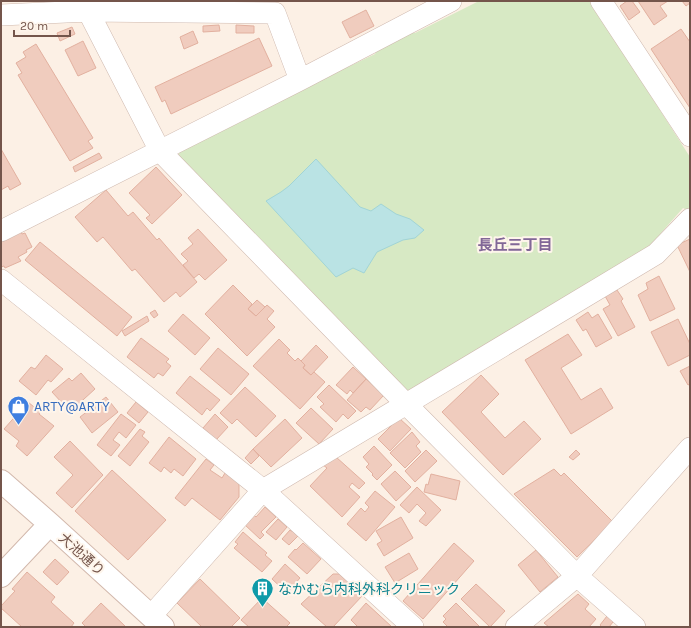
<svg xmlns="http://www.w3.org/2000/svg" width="691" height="628" viewBox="0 0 691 628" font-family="Karla,'Noto Sans JP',sans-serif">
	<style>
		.green { fill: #d7e9c4 }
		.water { fill: #bae3e4; stroke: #a1d4d6 }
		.building { fill: #f0ccbe; stroke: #e2b09f }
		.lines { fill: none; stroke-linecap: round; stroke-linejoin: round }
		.street-casing { stroke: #cfb9af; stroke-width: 22 }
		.secondary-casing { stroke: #d2b8ac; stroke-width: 24 }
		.street { stroke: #fff; stroke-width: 21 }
		.secondary { stroke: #fff; stroke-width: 22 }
		.labels { text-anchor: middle; stroke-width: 4; stroke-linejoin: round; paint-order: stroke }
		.shop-label { font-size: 14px; fill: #366cbe; stroke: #fef5eb; text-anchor: start }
		.street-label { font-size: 14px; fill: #74554b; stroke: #fef5eb }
		.culture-label { font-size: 14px; fill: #0d838f; stroke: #fef5eb; text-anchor: start }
		.neighbourhood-label { font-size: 15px; font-weight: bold; fill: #816797; stroke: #fef5eb }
	</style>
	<rect width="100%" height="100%" fill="#fcf0e5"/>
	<path class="green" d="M 479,1 L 595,1 L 631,65 L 690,157 L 690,208 L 687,210 L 683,208 L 661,233 L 658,243 L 407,398 L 179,160 L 179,152 L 335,68 L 348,67 L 375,54 L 380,45 L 401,33 L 415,33 Z"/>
	<path class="water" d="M 316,159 L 360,207 L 371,211 L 381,204 L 396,214 L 410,219 L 424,230 L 415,238 L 403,240 L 377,252 L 364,273 L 353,268 L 336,277 L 266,201 L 281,192 L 289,186 Z"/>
	<path class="building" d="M 627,1 L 632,1 L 640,12 L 629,20 L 620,6 Z
		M 638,1 L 668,1 L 660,6 L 667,16 L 654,25 Z
		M 682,1 L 690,1 L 690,3 L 686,6 Z
		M 366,10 L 374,26 L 350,38 L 342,22 Z
		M 219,25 L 220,31 L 203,32 L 203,26 Z
		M 236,25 L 254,26 L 254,33 L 236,33 Z
		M 72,27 L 75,34 L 60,41 L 57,33 Z
		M 681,29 L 690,42 L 690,108 L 651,49 Z
		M 193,31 L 198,43 L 184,49 L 180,37 Z
		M 259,38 L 272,66 L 171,114 L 165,100 L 162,102 L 155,87 Z
		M 83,41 L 96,68 L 78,76 L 65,50 Z
		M 36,44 L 93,138 L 88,141 L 93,148 L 70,161 L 18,75 L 22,73 L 16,63 L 26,57 L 23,52 Z
		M 1,149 L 21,184 L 10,190 L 8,186 L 1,190 Z
		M 99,153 L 102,158 L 75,172 L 73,167 Z
		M 156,167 L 182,195 L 152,224 L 146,218 L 150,215 L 129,193 Z
		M 106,190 L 128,216 L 133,212 L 157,240 L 159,238 L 197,282 L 180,297 L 176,292 L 164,302 L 135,269 L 132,271 L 103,237 L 97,242 L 75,217 Z
		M 198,229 L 227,260 L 205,280 L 199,274 L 194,278 L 183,265 L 188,261 L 181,254 L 193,244 L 188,238 Z
		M 20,231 L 22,234 L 25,233 L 32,247 L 26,250 L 27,252 L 18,257 L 21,261 L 5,268 L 4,266 L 1,267 L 1,240 Z
		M 690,239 L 690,272 L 677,245 Z
		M 40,242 L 132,317 L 117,336 L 25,260 Z
		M 659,276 L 675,309 L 650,321 L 638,295 L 648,289 L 646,283 Z
		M 233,285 L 252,304 L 248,309 L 256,316 L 267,305 L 274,311 L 267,319 L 275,327 L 247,356 L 205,314 Z
		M 617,290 L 623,299 L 621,301 L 635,327 L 618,336 L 603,309 L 610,305 L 605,296 Z
		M 257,300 L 265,307 L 256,316 L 248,309 Z
		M 155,310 L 158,315 L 154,318 L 150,313 Z
		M 588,312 L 592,318 L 598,314 L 612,338 L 596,347 L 586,329 L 583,331 L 576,320 Z
		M 183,314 L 210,338 L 195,355 L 168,331 Z
		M 147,316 L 149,321 L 125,336 L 122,331 Z
		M 678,319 L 690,344 L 690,355 L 668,366 L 651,332 Z
		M 568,334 L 582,355 L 561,368 L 581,400 L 601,388 L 613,408 L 571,434 L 525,360 Z
		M 141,338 L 169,359 L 166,362 L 171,366 L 163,376 L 158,373 L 154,378 L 127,357 Z
		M 279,339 L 290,350 L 287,353 L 295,361 L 298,358 L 305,365 L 303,368 L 311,375 L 314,372 L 325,382 L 300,409 L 253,366 Z
		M 316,345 L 328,357 L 311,375 L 303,368 L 305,365 L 301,361 Z
		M 218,348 L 249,374 L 231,395 L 200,369 Z
		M 46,355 L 63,369 L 51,382 L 48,380 L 36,395 L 19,381 L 31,367 L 35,369 Z
		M 690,366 L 690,384 L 688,385 L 680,371 Z
		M 353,367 L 366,379 L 353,393 L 350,390 L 347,394 L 336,385 Z
		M 81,373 L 95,389 L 73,409 L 67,402 L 63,404 L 52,392 L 69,378 L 72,381 Z
		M 481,375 L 499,394 L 481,412 L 505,438 L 524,421 L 541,439 L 503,475 L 442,412 Z
		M 190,376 L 220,400 L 210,411 L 207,408 L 202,415 L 176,393 Z
		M 366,379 L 384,395 L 370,410 L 366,407 L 361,412 L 347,400 Z
		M 329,385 L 356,411 L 348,419 L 343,414 L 336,422 L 320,407 L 324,404 L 317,397 Z
		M 245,387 L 276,416 L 256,437 L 237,419 L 232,424 L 220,413 Z
		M 106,397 L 118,412 L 92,433 L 80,417 Z
		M 28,402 L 40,412 L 39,414 L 54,426 L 27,456 L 16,446 L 19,441 L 4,429 Z
		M 136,402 L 148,412 L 139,423 L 127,413 Z
		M 311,408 L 333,429 L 319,444 L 296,423 Z
		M 121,414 L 136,425 L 126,438 L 119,432 L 113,440 L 120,445 L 111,456 L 97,445 Z
		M 215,414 L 228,427 L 216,440 L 203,428 Z
		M 399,418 L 411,429 L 390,451 L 378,439 Z
		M 285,419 L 302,438 L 271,467 L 253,449 Z
		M 140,429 L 145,432 L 142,436 L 149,442 L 130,466 L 118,456 Z
		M 412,432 L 420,442 L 416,446 L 421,452 L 405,468 L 390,453 Z
		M 169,437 L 196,459 L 183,476 L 174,469 L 171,473 L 164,467 L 161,472 L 149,463 Z
		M 70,441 L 103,475 L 72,508 L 56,493 L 73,475 L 54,457 Z
		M 374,446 L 392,465 L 377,480 L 372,475 L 373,474 L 366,467 L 369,464 L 363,457 Z
		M 253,449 L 259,456 L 251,464 L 245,458 Z
		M 426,450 L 437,461 L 415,482 L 405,471 Z
		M 576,450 L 580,454 L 573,460 L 569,457 Z
		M 336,457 L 365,483 L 359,489 L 352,483 L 349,487 L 360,497 L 342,517 L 310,486 L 327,468 L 323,465 Z
		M 206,459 L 214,465 L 210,470 L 222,478 L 225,473 L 239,483 L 239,497 L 220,520 L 192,498 L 185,506 L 175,498 Z
		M 554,469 L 561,476 L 564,473 L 613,522 L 577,557 L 514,494 Z
		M 112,470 L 166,520 L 128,560 L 75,511 Z
		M 395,471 L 411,487 L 396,501 L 381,484 Z
		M 431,474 L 460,481 L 456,500 L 424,492 L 426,484 L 428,485 Z
		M 417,487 L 441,510 L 426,526 L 419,521 L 426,513 L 417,504 L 409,513 L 400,505 Z
		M 375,491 L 395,507 L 366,541 L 347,524 L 361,508 L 365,512 L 369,507 L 365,503 Z
		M 265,507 L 276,517 L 261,532 L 264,535 L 260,539 L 245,525 L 254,515 L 256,517 Z
		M 401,517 L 413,538 L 384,556 L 377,544 L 382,541 L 376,531 Z
		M 278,519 L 287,527 L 276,540 L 266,532 Z
		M 290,530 L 291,531 L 292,531 L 298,536 L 289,545 L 282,539 Z
		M 243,532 L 267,553 L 265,555 L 272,561 L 262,572 L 234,548 L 238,544 L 235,542 Z
		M 303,543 L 321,559 L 307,574 L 288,557 L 295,549 L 296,550 Z
		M 454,543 L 474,561 L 423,619 L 403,601 Z
		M 536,550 L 558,577 L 540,592 L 518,565 Z
		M 409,553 L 418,569 L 395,583 L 385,567 Z
		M 55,559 L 69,572 L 57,585 L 43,572 Z
		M 285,564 L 300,578 L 287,593 L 272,579 Z
		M 27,572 L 55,597 L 51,602 L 74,623 L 71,627 L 22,627 L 1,608 L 1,606 L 15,591 L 12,589 Z
		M 333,574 L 339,574 L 363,595 L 333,627 L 327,627 L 301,604 Z
		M 200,579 L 240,618 L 231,627 L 202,627 L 177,603 Z
		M 476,584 L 505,611 L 490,627 L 461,599 Z
		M 578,594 L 589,604 L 585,609 L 596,619 L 589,627 L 549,627 L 544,623 Z
		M 262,598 L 290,623 L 286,627 L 249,627 L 241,620 Z
		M 101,603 L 126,627 L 86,627 L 82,623 Z
		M 366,603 L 392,627 L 358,627 L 351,620 Z
		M 456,603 L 480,627 L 448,627 L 443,622 L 446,619 L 443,616 Z
		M 607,616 L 613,622 L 609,627 L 602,627 L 600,625 Z"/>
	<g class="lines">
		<defs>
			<path id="street" d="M 74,1 L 88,11 L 160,151 L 406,404 L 577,576 L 635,627
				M 601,1 L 690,136
				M 1,15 L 88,11 L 275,13 L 300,80
				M 1,231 L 300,80 L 451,1
				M 1,280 L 263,490 L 413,627
				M 151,616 L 263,490 L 656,254 L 690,219
				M 516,627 L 577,576 L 690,448"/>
			<path id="secondary" d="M 1,481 L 50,524 L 163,627
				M 1,576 L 50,524"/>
		</defs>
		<use href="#street" class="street-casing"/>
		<use href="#secondary" class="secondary-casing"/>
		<use href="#street" class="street"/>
		<use href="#secondary" class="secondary"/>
	</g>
	<defs>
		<symbol id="shop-pin" viewBox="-11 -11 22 30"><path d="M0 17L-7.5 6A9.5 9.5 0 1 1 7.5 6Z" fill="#3f7fe0" stroke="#fef5eb"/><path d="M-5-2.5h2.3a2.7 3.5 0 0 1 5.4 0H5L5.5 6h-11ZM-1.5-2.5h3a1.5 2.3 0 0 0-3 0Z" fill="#fff"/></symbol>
		<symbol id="building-pin" viewBox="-11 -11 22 30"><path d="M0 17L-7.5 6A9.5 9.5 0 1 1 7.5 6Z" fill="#0f9aa8" stroke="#fef5eb"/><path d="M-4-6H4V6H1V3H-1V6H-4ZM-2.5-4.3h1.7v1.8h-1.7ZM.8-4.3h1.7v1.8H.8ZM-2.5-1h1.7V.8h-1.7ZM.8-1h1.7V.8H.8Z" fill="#fff"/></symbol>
	</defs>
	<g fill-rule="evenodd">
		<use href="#shop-pin" x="6" y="394" width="25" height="34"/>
		<use href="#building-pin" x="250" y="576" width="25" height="34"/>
	</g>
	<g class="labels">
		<g class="shop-label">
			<text x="34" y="411">ARTY@ARTY</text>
		</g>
		<g class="street-label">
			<text transform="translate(82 554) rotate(42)" y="5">大池通り</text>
		</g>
		<g class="culture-label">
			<text x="278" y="594">なかむら内科外科クリニック</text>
		</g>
		<g class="neighbourhood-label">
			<text x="515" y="250">長丘三丁目</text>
		</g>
	</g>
	<rect width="691" height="628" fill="none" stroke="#74554b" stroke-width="4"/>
	<path d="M14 30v6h56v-6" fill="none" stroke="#74554b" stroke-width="2"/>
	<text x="20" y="30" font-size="12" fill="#74554b" stroke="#fef5eb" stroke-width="3" paint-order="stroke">20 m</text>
</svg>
